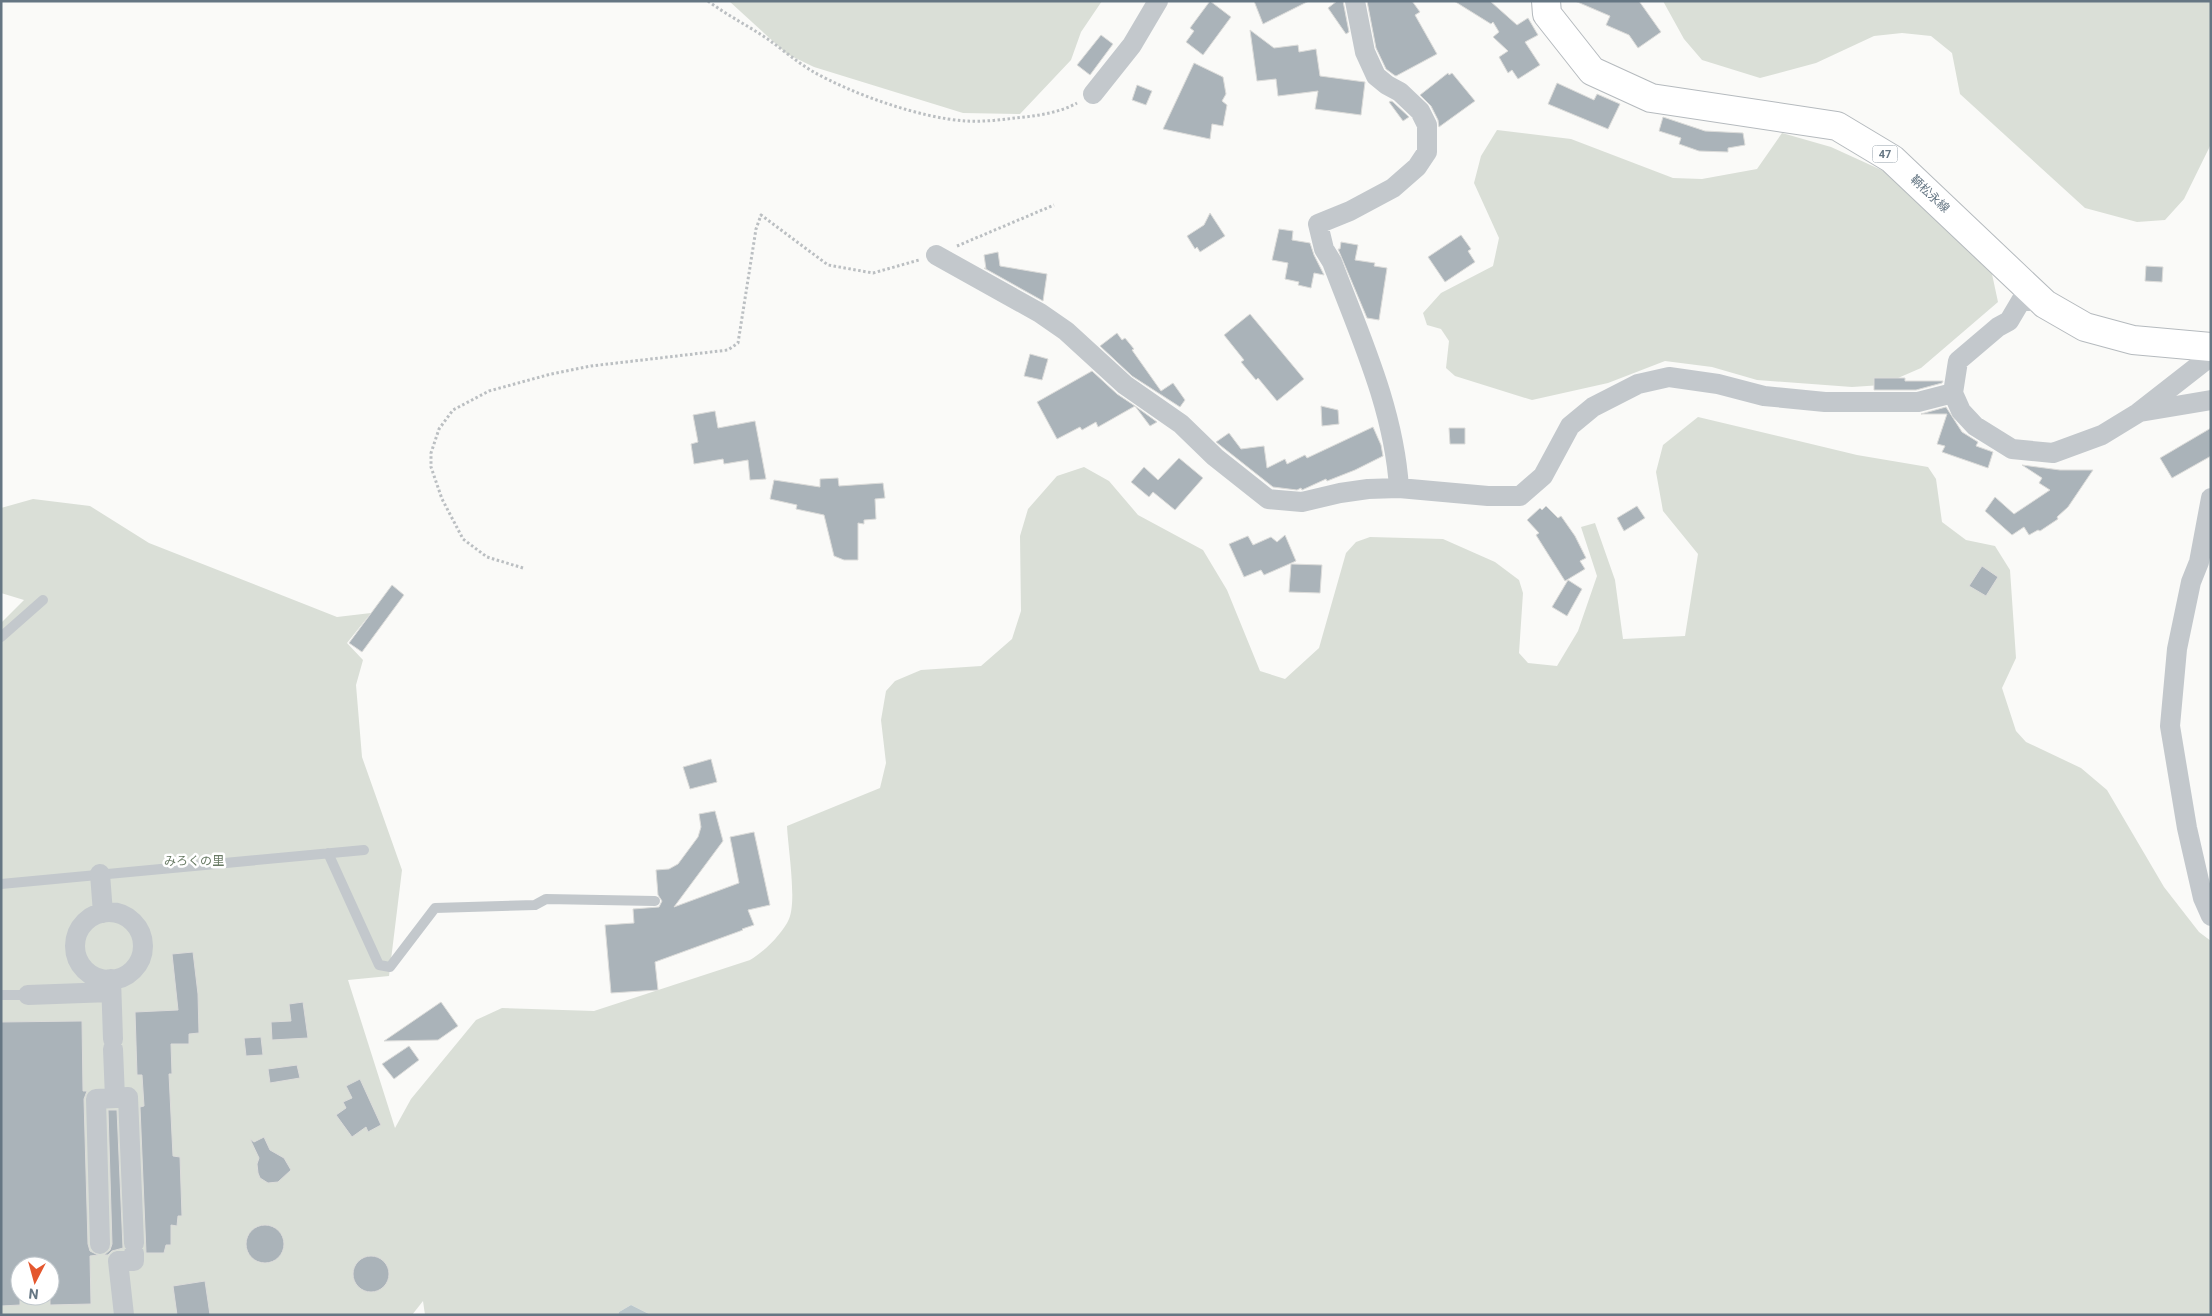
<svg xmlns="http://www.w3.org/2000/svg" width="2212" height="1316" viewBox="0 0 2212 1316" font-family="Roboto,'Noto Sans JP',sans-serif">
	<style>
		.green { fill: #dadfd7; fill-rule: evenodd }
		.water { fill: #bbc7cb }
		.building { fill: #aab3b9; stroke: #dcdcda }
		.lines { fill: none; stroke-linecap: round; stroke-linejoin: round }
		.primary-casing { stroke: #b5babe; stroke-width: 30 }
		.path { stroke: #bbbfc2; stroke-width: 3; stroke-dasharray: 2.5 2.5; stroke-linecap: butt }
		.lane { stroke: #c3c8cc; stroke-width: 10 }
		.street { stroke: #c3c8cc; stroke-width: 20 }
		.primary { stroke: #fff; stroke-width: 28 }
		.labels { text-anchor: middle; stroke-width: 5; stroke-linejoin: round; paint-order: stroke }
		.shield { fill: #fff; stroke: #939fa8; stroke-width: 1 }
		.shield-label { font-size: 11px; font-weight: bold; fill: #657683 }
		.street-label { font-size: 12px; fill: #657683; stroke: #fff }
		.park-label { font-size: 12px; fill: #687a64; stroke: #fff }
	</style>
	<rect width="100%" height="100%" fill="#fafaf8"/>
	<path class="green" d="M 729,1 L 1102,1 L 1081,32 L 1071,60 L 1020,114 L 963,113 L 814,67 L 787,54 Z
		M 1663,1 L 2211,1 L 2211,144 L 2184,199 L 2165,220 L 2137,222 L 2085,208 L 1960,94 L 1952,53 L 1931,36 L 1902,33 L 1874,36 L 1816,63 L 1760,78 L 1702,60 L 1684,39 Z
		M 1497,130 L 1571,139 L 1673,178 L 1702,179 L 1757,169 L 1782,133 L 1831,147 L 1888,173 L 1989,260 L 1998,302 L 1921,368 L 1882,385 L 1852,387 L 1757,380 L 1712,367 L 1665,361 L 1608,383 L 1532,400 L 1455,376 L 1446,368 L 1449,341 L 1441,329 L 1427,325 L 1423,313 L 1441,293 L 1493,266 L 1499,238 L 1474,183 L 1481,156 Z
		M 1698,417 L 1857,455 L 1928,467 L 1936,479 L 1942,522 L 1966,540 L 1995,546 L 2010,570 L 2016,658 L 2002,688 L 2016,731 L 2026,742 L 2081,768 L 2107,790 L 2164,887 L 2199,932 L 2211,941 L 2211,1315 L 651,1315 L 631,1305 L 619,1312 L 618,1315 L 425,1315 L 423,1301 L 412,1315 L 1,1315 L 1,623 L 24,600 L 1,593 L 1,508 L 33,499 L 90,506 L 149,543 L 337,617 L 371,613 L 347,643 L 363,660 L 356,685 L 362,757 L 402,870 L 389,976 L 348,980 L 395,1128 L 411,1099 L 476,1020 L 502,1008 L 594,1011 L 750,960 C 763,953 783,933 789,919 C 797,901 788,848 787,826 L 880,788 L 886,763 L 881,720 L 886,691 L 895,681 L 921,670 L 981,666 L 1012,639 L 1021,611 L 1020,536 L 1028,509 L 1057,476 L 1084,467 L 1109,481 L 1138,515 L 1203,550 L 1227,590 L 1260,671 L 1285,679 L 1319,648 L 1346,553 L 1356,542 L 1370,537 L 1443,539 L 1495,562 L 1519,580 L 1523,593 L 1519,653 L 1528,663 L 1557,666 L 1578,631 L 1597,576 L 1581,527 L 1595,523 L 1615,580 L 1623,639 L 1685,636 L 1698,554 L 1663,511 L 1656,472 L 1663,445 ZM 20,1266 L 50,1266 L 50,1296 L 20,1296 Z"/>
	<path class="water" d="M 631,1305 L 651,1315 L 618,1315 L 619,1312 Z"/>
	<path class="building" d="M 1210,1 L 1231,17 L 1203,55 L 1186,42 L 1194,31 L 1190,28 Z
		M 1254,1 L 1309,1 L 1263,24 Z
		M 1337,1 L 1343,1 L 1349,32 L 1346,34 L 1328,8 Z
		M 1367,1 L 1412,1 L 1420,12 L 1415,15 L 1437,54 L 1396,76 L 1394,75 L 1386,69 L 1376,48 Z
		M 1454,1 L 1490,1 L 1517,25 L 1528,18 L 1538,35 L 1525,42 L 1540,65 L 1518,79 L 1512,70 L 1508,73 L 1499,57 L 1508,51 L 1493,37 L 1499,32 L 1493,22 L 1491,24 Z
		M 1575,1 L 1639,1 L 1661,32 L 1638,48 L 1629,35 L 1606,25 L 1610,16 Z
		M 1250,30 L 1274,48 L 1298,45 L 1299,52 L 1316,49 L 1320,76 L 1365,82 L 1361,115 L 1315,109 L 1318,91 L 1278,96 L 1276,79 L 1257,81 Z
		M 1101,35 L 1113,44 L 1090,75 L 1077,65 Z
		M 1194,63 L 1223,77 L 1226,94 L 1222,101 L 1227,105 L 1223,126 L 1212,124 L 1210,139 L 1163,129 Z
		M 1448,73 L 1449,75 L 1452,73 L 1475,101 L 1439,127 L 1438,120 L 1431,106 L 1420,95 Z
		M 1557,83 L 1594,100 L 1597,94 L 1620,104 L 1608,129 L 1548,104 Z
		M 1137,85 L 1152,91 L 1146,105 L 1132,100 Z
		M 1391,101 L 1393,102 L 1409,117 L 1403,121 L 1389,102 Z
		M 1663,117 L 1705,131 L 1743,133 L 1745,145 L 1728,148 L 1728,152 L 1699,151 L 1679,144 L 1681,138 L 1659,131 Z
		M 1210,213 L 1225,236 L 1200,252 L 1197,247 L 1195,249 L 1187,236 L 1204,225 Z
		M 1279,229 L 1293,231 L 1292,240 L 1310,243 L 1314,255 L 1324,275 L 1314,273 L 1311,288 L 1298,285 L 1299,282 L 1285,279 L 1288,263 L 1272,260 Z
		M 1461,235 L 1471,249 L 1468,251 L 1475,262 L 1445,282 L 1428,257 Z
		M 1341,242 L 1358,245 L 1355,260 L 1375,263 L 1374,266 L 1387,268 L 1379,320 L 1367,318 L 1338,249 L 1340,249 Z
		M 998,252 L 1000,266 L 1047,274 L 1043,301 L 984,268 L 986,269 L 984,255 Z
		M 2146,266 L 2163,267 L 2162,282 L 2145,281 Z
		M 1250,314 L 1304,379 L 1277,401 L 1258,378 L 1256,380 L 1241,362 L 1244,360 L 1224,335 Z
		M 1117,333 L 1122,340 L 1125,338 L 1134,349 L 1132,350 L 1161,391 L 1173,383 L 1185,400 L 1180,407 L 1132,376 L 1100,346 Z
		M 1030,354 L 1048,359 L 1042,380 L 1024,376 Z
		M 1092,371 L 1117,394 L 1135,406 L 1098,427 L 1096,422 L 1082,430 L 1080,427 L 1057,439 L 1037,402 Z
		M 1874,378 L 1905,378 L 1905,381 L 1943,381 L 1942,383 L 1916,390 L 1874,390 Z
		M 1135,406 L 1157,422 L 1150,426 Z
		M 1321,406 L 1338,410 L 1339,424 L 1322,426 Z
		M 1946,407 L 1962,432 L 1978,442 L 1976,446 L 1993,452 L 1988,468 L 1942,452 L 1945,446 L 1937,444 L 1947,414 L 1921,414 Z
		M 715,411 L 718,428 L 755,421 L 766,479 L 750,480 L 748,460 L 724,464 L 723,459 L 694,464 L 691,444 L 698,442 L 693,415 Z
		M 1373,427 L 1381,445 L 1383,456 L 1355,470 L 1327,481 L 1326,479 L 1302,490 L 1301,488 L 1297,490 L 1273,487 L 1216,442 L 1229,433 L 1241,449 L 1264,446 L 1267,468 L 1285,459 L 1287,464 L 1305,455 L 1307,458 Z
		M 1449,428 L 1465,428 L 1465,444 L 1450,444 Z
		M 2211,428 L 2211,456 L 2172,478 L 2160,458 Z
		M 1179,458 L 1203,478 L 1175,510 L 1153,492 L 1149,497 L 1131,482 L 1144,467 L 1158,480 Z
		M 2022,465 L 2060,470 L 2093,470 L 2068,507 L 2057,517 L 2058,519 L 2040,531 L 2038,530 L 2029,535 L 2024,527 L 2012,535 L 1985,511 L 1995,497 L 2014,514 L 2050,490 L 2039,483 L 2042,478 Z
		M 838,478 L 839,486 L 883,483 L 885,498 L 875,499 L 876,519 L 864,520 L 864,524 L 858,523 L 858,560 L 844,560 L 834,556 L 824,515 L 796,509 L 797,505 L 770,499 L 774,480 L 820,487 L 820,479 Z
		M 1546,506 L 1558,518 L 1561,516 L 1575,536 L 1586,558 L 1580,561 L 1585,569 L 1565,581 L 1536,535 L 1539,533 L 1527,520 L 1540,508 L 1542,510 Z
		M 1637,506 L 1645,518 L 1624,531 L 1617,518 Z
		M 1285,535 L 1296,561 L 1264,575 L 1261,570 L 1244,577 L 1229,544 L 1248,536 L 1253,545 L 1271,537 L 1277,542 Z
		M 1291,564 L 1322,565 L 1320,593 L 1289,592 Z
		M 1982,566 L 1998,577 L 1986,596 L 1969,586 Z
		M 1568,580 L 1582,589 L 1567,616 L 1552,607 Z
		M 392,585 L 404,595 L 362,652 L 349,643 Z
		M 711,759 L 717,782 L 690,789 L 683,767 Z
		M 715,811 L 723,841 L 674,907 L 739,883 L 730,837 L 754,832 L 770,905 L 748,910 L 754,925 L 742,929 L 743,930 L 655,962 L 658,990 L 611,993 L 605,925 L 634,923 L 633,909 L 659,907 L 662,901 L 658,895 L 656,870 L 669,869 L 678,864 L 698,837 L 701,827 L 699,814 Z
		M 193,952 L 198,994 L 199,1033 L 189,1034 L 189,1044 L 171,1044 L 172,1074 L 169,1074 L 173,1156 L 180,1157 L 182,1216 L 178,1216 L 177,1226 L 171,1225 L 171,1245 L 166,1245 L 164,1253 L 146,1253 L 140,1107 L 144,1106 L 142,1075 L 137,1075 L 135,1012 L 178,1010 L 172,954 Z
		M 303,1002 L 308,1038 L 272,1040 L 271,1022 L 291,1021 L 289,1004 Z
		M 441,1002 L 458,1026 L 438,1040 L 384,1041 Z
		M 82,1021 L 83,1091 L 87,1091 L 84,1099 L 88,1244 L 90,1251 L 98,1255 L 90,1256 L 91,1304 L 50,1305 L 50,1266 L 20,1266 L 20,1305 L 1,1306 L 1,1022 Z
		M 261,1037 L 263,1055 L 246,1056 L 244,1038 Z
		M 409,1046 L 419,1060 L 394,1079 L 382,1064 Z
		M 297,1065 L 300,1078 L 270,1083 L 268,1069 Z
		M 360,1079 L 381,1125 L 368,1132 L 366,1127 L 352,1137 L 336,1115 L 346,1108 L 343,1102 L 352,1098 L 346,1086 Z
		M 108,1110 L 117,1110 L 123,1248 L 112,1251 L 108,1255 L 104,1255 L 110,1250 L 112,1244 Z
		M 264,1137 L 270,1150 L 284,1158 L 291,1170 L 278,1182 L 268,1183 L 260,1178 L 258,1173 L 257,1164 L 259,1158 L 250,1139 L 254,1142 Z
		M246 1244a19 19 0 1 1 38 0a19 19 0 1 1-38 0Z
		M353 1274a18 18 0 1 1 36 0a18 18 0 1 1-36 0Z
		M 205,1281 L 210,1315 L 177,1315 L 173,1286 Z"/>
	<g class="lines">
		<defs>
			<path id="primary" d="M 1546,1 L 1547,14 L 1592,71 L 1651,98 L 1837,126 L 1892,159 L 2045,304 L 2085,327 L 2133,340 L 2211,347"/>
		</defs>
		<use href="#primary" class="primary-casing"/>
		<path class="path" d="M 708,1 C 728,16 749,26 769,40 C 783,50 797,62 812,71 C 852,94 920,118 966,121 C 982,122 999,120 1015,118 C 1036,116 1059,113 1077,103
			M 957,246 L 1054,205
			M 523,568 L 487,557 L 463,539 L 442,499 L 431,467 L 431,453 L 439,429 L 453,410 L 489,391 L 551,374 L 591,366 L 728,350 L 738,343 L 756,229 L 761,215 L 828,265 L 873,273 L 919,260"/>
		<path class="lane" d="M 1,637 L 43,600
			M 328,853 L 379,965 L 390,967 L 435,908 L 535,905 L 546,899 L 655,901
			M 1,884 L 364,850
			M 1,995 L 28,995"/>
		<path class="street" d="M 1355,1 L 1365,52 L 1376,76 L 1387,85 L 1400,92 L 1420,111 L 1427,125 L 1427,152 L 1417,167 L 1393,188 L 1350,211 L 1318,224 L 1324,249 L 1332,262 C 1360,336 1394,409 1399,488
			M 1093,94 L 1132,45 L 1158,1
			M 936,255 L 1040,313 L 1066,331 L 1125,385 L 1181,424 L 1215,457 L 1268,499 L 1302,502 L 1340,493 L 1368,489 L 1399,488 L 1488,496 L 1520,496 L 1543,476 L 1570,426 L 1593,407 L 1638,384 L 1669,377 L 1718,384 L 1764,396 L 1825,402 L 1918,402 L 1953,393
			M 2045,304 L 2022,299 L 2009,321 L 1998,327 L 1958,361 L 1953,393 L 1961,411 L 1975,426 L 2012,449 L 2053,453 L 2102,435 L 2138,413 L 2211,356
			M 2140,412 L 2211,400
			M 2211,498 L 2199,562 L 2191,582 L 2177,649 L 2170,726 L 2187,828 L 2203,898 L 2211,916
			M 100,874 L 103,913
			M75 946a34 34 0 1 1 68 0a34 34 0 1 1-68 0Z
			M 111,979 L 113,1039
			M 28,995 L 111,992
			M 113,1049 L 115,1098 L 128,1097 L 134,1243
			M 100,1244 L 96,1099 L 115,1098
			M 124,1315 L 118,1261 L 134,1261 L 134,1253"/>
		<use href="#primary" class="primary"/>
	</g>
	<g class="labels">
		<rect class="shield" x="1872.5" y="145.5" width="25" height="17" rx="4"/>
		<g class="shield-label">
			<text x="1885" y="158">47</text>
		</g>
		<g class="street-label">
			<text transform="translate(1930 194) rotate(43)" y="4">鞆松永線</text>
		</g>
		<g class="park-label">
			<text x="194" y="865">みろくの里</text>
		</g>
	</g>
	<rect width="2212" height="1316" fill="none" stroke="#657683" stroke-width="5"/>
	<g transform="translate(35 1281) rotate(186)"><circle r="24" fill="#ffffff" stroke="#c1c8cd"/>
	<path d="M0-4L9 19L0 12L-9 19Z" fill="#e4572e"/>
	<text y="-8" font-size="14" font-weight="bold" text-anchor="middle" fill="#657683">N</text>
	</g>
</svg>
